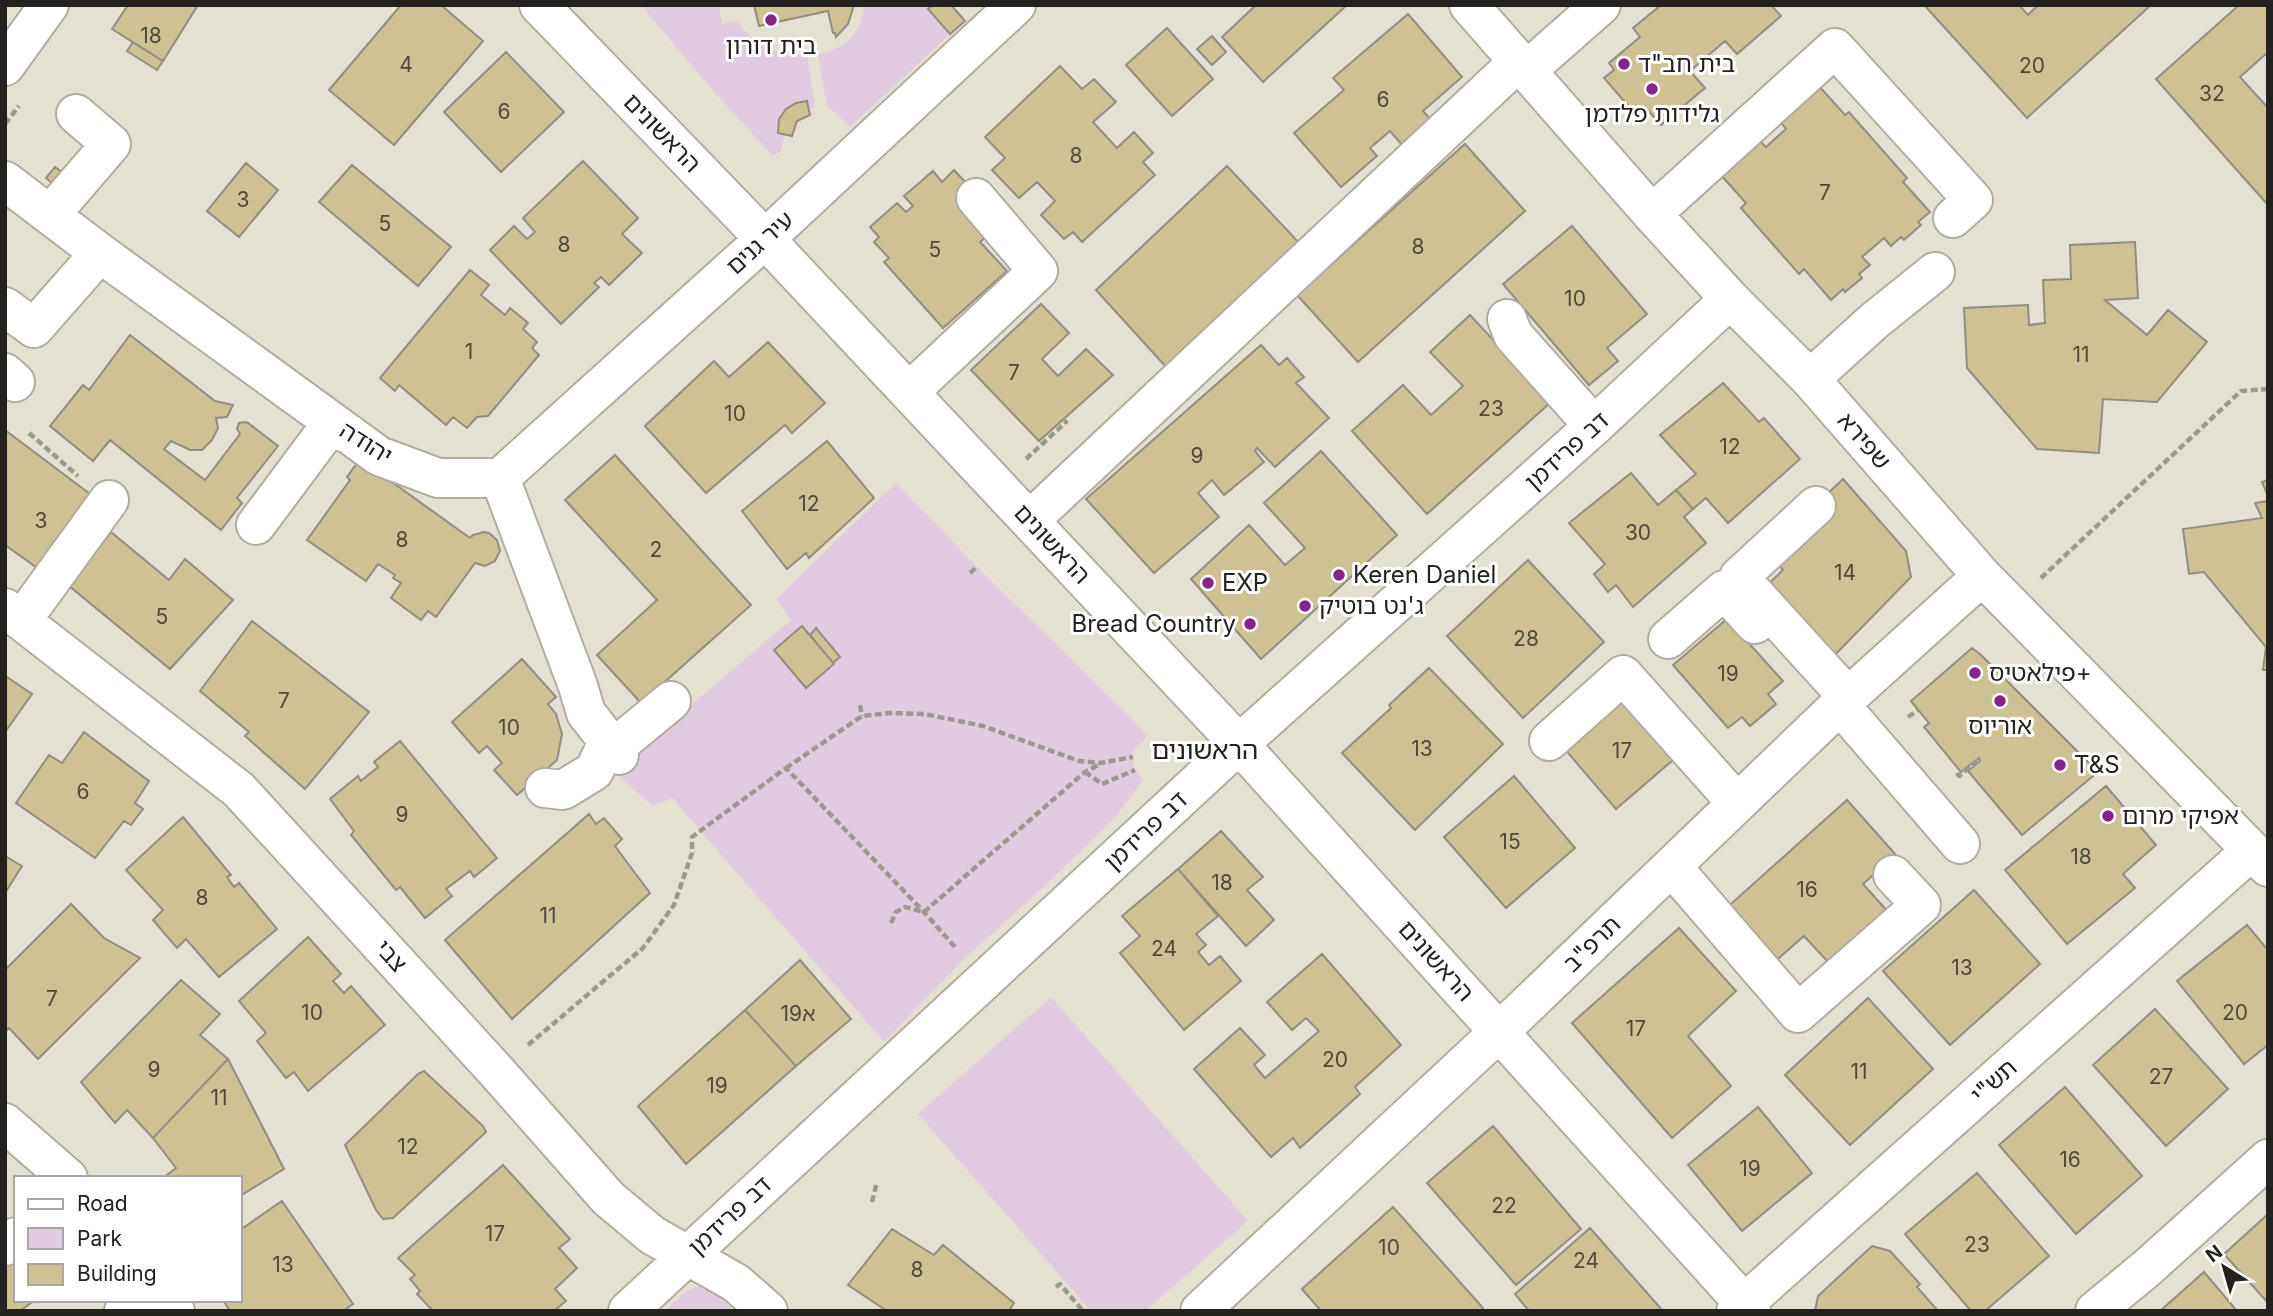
<svg xmlns="http://www.w3.org/2000/svg" width="2273" height="1316" viewBox="0 0 2273 1316" font-family="Inter,'Noto Sans Hebrew',sans-serif">
	<style>
		.green { fill: #e0cbe1 }
		.building { fill: #cec193; stroke: #908d81; stroke-width: 2 }
		.lines { fill: none; stroke-linecap: round; stroke-linejoin: round }
		.minor-casing { stroke: #b0ada0; stroke-width: 42 }
		.path { stroke: #9b988e; stroke-width: 4.5; stroke-dasharray: 7 3.5; stroke-linecap: butt }
		.minor { stroke: #fff; stroke-width: 38 }
		.poi-dot { fill: #85248d; stroke: #fff; stroke-width: 2.5 }
		.labels { text-anchor: middle; stroke-width: 6; stroke-linejoin: round; paint-order: stroke }
		.number-label { font-size: 21px; fill: #4e4a3b }
		.poi-label { font-size: 24px; fill: #24221e; stroke: #fff; text-anchor: start }
		.street-label { font-size: 24px; fill: #24221e; stroke: #fff }
		.neighbourhood-label { font-size: 26px; fill: #24221e; stroke: #fff }
	</style>
	<rect width="100%" height="100%" fill="#e4e1d3"/>
	<path class="green" d="M 641,5 L 719,5 L 722,24 L 737,21 C 753,45 779,57 807,55 L 815,108 C 793,110 783,132 781,152 L 772,155 L 715,93 Z
		M 864,5 L 928,5 L 928,9 L 950,34 L 850,127 L 834,111 L 827,107 L 818,54 C 848,47 860,36 864,5 Z
		M 896,483 L 977,567 L 1126,713 L 1147,736 L 1133,751 L 1134,767 L 1143,780 L 1117,815 L 1047,884 L 965,958 L 884,1042 L 672,798 L 653,806 L 613,771 L 791,620 L 776,599 Z
		M 1051,997 L 1248,1221 L 1145,1311 L 1091,1311 L 918,1114 Z
		M 702,1286 L 715,1290 L 734,1311 L 665,1311 L 688,1290 Z"/>
	<path class="building" d="M 128,5 L 198,5 L 163,61 L 112,29 Z
		M 401,5 L 441,5 L 483,41 L 394,145 L 329,90 Z
		M 754,5 L 854,5 L 848,24 L 836,37 L 835,33 L 833,33 L 828,11 L 759,26 Z
		M 932,5 L 951,5 L 965,21 L 950,34 L 928,9 Z
		M 1256,5 L 1347,5 L 1263,82 L 1222,37 Z
		M 1661,5 L 1771,5 L 1781,16 L 1737,54 L 1725,41 L 1690,71 L 1705,88 L 1661,125 L 1645,107 L 1636,115 L 1604,78 L 1614,70 L 1609,63 L 1640,37 L 1633,28 Z
		M 1924,5 L 2019,5 L 2028,15 L 2038,5 L 2151,5 L 2027,118 Z
		M 2239,5 L 2268,5 L 2268,52 L 2240,77 L 2268,108 L 2268,205 L 2156,79 Z
		M 1408,14 L 1462,77 L 1423,111 L 1433,122 L 1404,147 L 1390,131 L 1370,148 L 1377,156 L 1341,187 L 1294,133 L 1344,90 L 1333,78 Z
		M 1167,28 L 1213,79 L 1172,116 L 1126,65 Z
		M 1212,36 L 1226,52 L 1212,65 L 1197,49 Z
		M 133,42 L 163,61 L 157,70 L 127,51 Z
		M 506,52 L 564,112 L 501,172 L 444,112 Z
		M 1060,66 L 1082,89 L 1094,79 L 1116,102 L 1093,122 L 1117,148 L 1134,132 L 1153,153 L 1143,162 L 1155,175 L 1082,242 L 1073,232 L 1064,239 L 1041,215 L 1055,201 L 1037,182 L 1019,198 L 992,170 L 1005,158 L 985,137 Z
		M 1818,85 L 1845,115 L 1849,112 L 1907,178 L 1903,182 L 1930,212 L 1918,222 L 1921,225 L 1904,240 L 1901,237 L 1891,246 L 1884,238 L 1862,257 L 1870,265 L 1859,274 L 1862,278 L 1845,292 L 1843,289 L 1831,300 L 1804,269 L 1799,274 L 1741,208 L 1746,203 L 1719,173 L 1758,139 L 1766,147 L 1786,129 L 1779,120 Z
		M 807,101 L 810,115 L 797,121 L 792,136 L 778,133 L 779,119 L 786,109 L 796,103 Z
		M 1465,144 L 1525,211 L 1358,362 L 1297,295 Z
		M 583,161 L 638,218 L 622,234 L 642,253 L 609,285 L 601,277 L 594,283 L 599,287 L 561,324 L 490,250 L 514,226 L 527,239 L 535,232 L 523,218 Z
		M 246,163 L 278,190 L 239,237 L 207,211 Z
		M 352,165 L 451,247 L 418,286 L 319,202 Z
		M 1227,166 L 1301,245 L 1167,368 L 1096,290 Z
		M 55,167 L 69,177 L 60,190 L 46,178 Z
		M 954,170 L 1003,223 L 980,242 L 1007,271 L 943,328 L 884,262 L 889,258 L 874,242 L 879,237 L 870,227 L 897,203 L 906,212 L 913,206 L 904,196 L 933,171 L 942,182 Z
		M 1572,226 L 1647,314 L 1607,348 L 1618,361 L 1589,385 L 1503,284 Z
		M 2135,242 L 2138,298 L 2105,300 L 2147,335 L 2168,310 L 2207,342 L 2157,402 L 2103,399 L 2099,453 L 2037,449 L 1967,368 L 1964,308 L 2028,305 L 2029,325 L 2045,323 L 2043,280 L 2071,279 L 2070,245 Z
		M 470,270 L 489,285 L 481,295 L 505,315 L 510,308 L 528,323 L 523,329 L 537,342 L 532,348 L 539,355 L 488,416 L 477,417 L 467,428 L 453,417 L 446,425 L 399,385 L 395,391 L 380,378 Z
		M 1041,304 L 1069,333 L 1042,359 L 1058,376 L 1086,349 L 1113,375 L 1039,441 L 971,370 Z
		M 1470,315 L 1551,402 L 1427,514 L 1352,431 L 1403,385 L 1431,415 L 1463,386 L 1430,352 Z
		M 130,335 L 215,401 L 233,405 L 227,417 L 216,418 L 218,428 L 212,440 L 202,450 L 190,450 L 171,441 L 164,449 L 205,480 L 240,434 L 237,429 L 239,423 L 245,422 L 248,423 L 278,446 L 237,498 L 242,503 L 221,530 L 110,440 L 93,461 L 50,426 L 83,385 L 89,390 Z
		M 768,342 L 825,403 L 792,433 L 785,425 L 706,493 L 645,426 L 714,361 L 729,377 Z
		M 1261,345 L 1279,365 L 1287,358 L 1304,377 L 1296,383 L 1329,418 L 1275,467 L 1257,448 L 1255,451 L 1264,462 L 1224,495 L 1212,480 L 1198,493 L 1219,517 L 1154,573 L 1086,499 Z
		M 1723,383 L 1759,422 L 1764,418 L 1800,459 L 1728,523 L 1706,498 L 1693,509 L 1676,490 L 1696,474 L 1660,435 Z
		M 5,430 L 94,497 L 43,572 L 5,545 Z
		M 827,441 L 874,498 L 809,558 L 806,553 L 787,569 L 742,511 Z
		M 1321,451 L 1397,535 L 1261,659 L 1191,579 L 1249,525 L 1285,565 L 1305,548 L 1264,503 Z
		M 615,455 L 751,605 L 641,703 L 597,655 L 657,600 L 565,500 Z
		M 360,459 L 470,538 L 473,535 L 484,532 L 489,533 L 497,540 L 500,551 L 495,561 L 485,566 L 475,563 L 436,617 L 428,611 L 421,620 L 391,598 L 401,583 L 393,578 L 395,575 L 378,564 L 366,581 L 307,540 L 350,480 L 347,477 Z
		M 1631,473 L 1658,505 L 1676,490 L 1693,509 L 1684,517 L 1706,543 L 1633,607 L 1616,585 L 1608,592 L 1594,574 L 1605,564 L 1569,523 Z
		M 1843,479 L 1906,551 L 1911,577 L 1829,661 L 1763,589 L 1783,570 L 1759,544 L 1823,498 Z
		M 2268,480 L 2268,496 L 2262,482 Z
		M 2268,501 L 2268,670 L 2263,670 L 2266,647 L 2204,572 L 2189,574 L 2183,529 L 2262,518 L 2255,503 Z
		M 111,532 L 169,580 L 185,559 L 233,600 L 170,669 L 68,585 Z
		M 1528,560 L 1604,642 L 1523,718 L 1447,636 Z
		M 1727,619 L 1783,681 L 1768,694 L 1776,704 L 1750,726 L 1742,717 L 1728,728 L 1673,665 Z
		M 252,621 L 369,712 L 305,789 L 245,736 L 249,732 L 200,691 Z
		M 802,626 L 834,664 L 806,688 L 774,650 Z
		M 816,628 L 840,657 L 833,663 L 810,635 Z
		M 1972,648 L 1980,654 L 2098,772 L 2022,835 L 1968,771 L 1980,761 L 1979,758 L 1961,772 L 1924,727 L 1929,723 L 1911,701 Z
		M 522,659 L 556,697 L 548,704 L 556,714 L 562,734 L 557,760 L 517,795 L 494,770 L 502,763 L 487,746 L 479,753 L 452,722 Z
		M 1429,668 L 1503,744 L 1415,830 L 1342,753 L 1391,708 L 1389,705 Z
		M 7,677 L 32,694 L 5,732 L 5,679 Z
		M 1627,692 L 1680,754 L 1616,809 L 1563,747 Z
		M 84,732 L 149,781 L 135,803 L 143,809 L 131,825 L 124,821 L 95,858 L 16,803 L 49,755 L 62,763 Z
		M 400,741 L 497,858 L 474,877 L 470,871 L 446,889 L 452,896 L 425,918 L 400,887 L 396,890 L 351,835 L 354,831 L 330,799 L 358,776 L 361,781 L 378,767 L 374,762 Z
		M 1514,776 L 1575,848 L 1506,908 L 1444,837 Z
		M 2106,786 L 2156,845 L 2123,874 L 2135,888 L 2067,944 L 2005,870 Z
		M 1847,800 L 1896,855 L 1863,884 L 1898,923 L 1840,975 L 1804,936 L 1770,966 L 1722,912 Z
		M 589,814 L 596,824 L 604,818 L 622,839 L 615,846 L 650,893 L 512,1019 L 445,940 Z
		M 183,817 L 231,875 L 227,877 L 234,887 L 239,883 L 277,929 L 219,977 L 186,939 L 177,948 L 153,920 L 163,910 L 126,870 Z
		M 1221,831 L 1263,877 L 1247,890 L 1274,920 L 1246,946 L 1178,869 Z
		M 5,856 L 22,866 L 5,893 Z
		M 1178,869 L 1218,916 L 1196,934 L 1206,945 L 1198,952 L 1209,965 L 1220,956 L 1241,981 L 1184,1030 L 1120,953 L 1140,936 L 1122,916 Z
		M 1974,890 L 2040,964 L 1950,1045 L 1883,971 Z
		M 71,904 L 104,938 L 140,958 L 38,1059 L 9,1028 L 5,1032 L 5,970 Z
		M 2247,925 L 2268,950 L 2268,1045 L 2244,1064 L 2177,981 Z
		M 1679,928 L 1736,991 L 1688,1036 L 1731,1086 L 1672,1138 L 1572,1023 Z
		M 308,937 L 341,974 L 333,981 L 344,993 L 351,986 L 385,1025 L 308,1091 L 294,1072 L 286,1078 L 257,1041 L 266,1033 L 239,1001 Z
		M 1322,954 L 1401,1045 L 1355,1087 L 1360,1094 L 1300,1148 L 1293,1138 L 1271,1157 L 1194,1069 L 1240,1028 L 1265,1055 L 1254,1065 L 1265,1078 L 1319,1031 L 1306,1018 L 1292,1030 L 1267,1002 Z
		M 800,960 L 851,1019 L 796,1066 L 745,1010 Z
		M 181,980 L 220,1014 L 200,1035 L 228,1059 L 153,1138 L 127,1110 L 115,1123 L 81,1082 Z
		M 1868,998 L 1933,1069 L 1850,1145 L 1785,1075 Z
		M 2155,1009 L 2228,1089 L 2166,1146 L 2093,1065 Z
		M 745,1010 L 796,1066 L 686,1164 L 638,1106 Z
		M 228,1059 L 284,1169 L 240,1196 L 240,1178 L 163,1178 L 176,1168 L 153,1138 Z
		M 424,1071 L 483,1126 L 486,1132 L 393,1218 L 383,1219 L 376,1210 L 345,1145 L 418,1074 Z
		M 2065,1087 L 2142,1176 L 2076,1234 L 1999,1145 Z
		M 1758,1107 L 1812,1173 L 1742,1231 L 1688,1165 Z
		M 1493,1126 L 1581,1229 L 1516,1285 L 1427,1183 Z
		M 503,1165 L 570,1239 L 559,1248 L 577,1268 L 555,1289 L 566,1301 L 554,1311 L 433,1311 L 417,1294 L 420,1291 L 410,1279 L 415,1275 L 398,1258 Z
		M 1977,1173 L 2049,1256 L 1985,1311 L 1971,1311 L 1905,1234 Z
		M 282,1201 L 353,1304 L 343,1311 L 230,1311 L 223,1300 L 240,1300 L 240,1230 Z
		M 1393,1207 L 1483,1308 L 1480,1311 L 1321,1311 L 1302,1289 Z
		M 2268,1214 L 2268,1303 L 2224,1254 Z
		M 1590,1228 L 1663,1311 L 1529,1311 L 1515,1294 Z
		M 892,1229 L 934,1255 L 943,1245 L 1014,1303 L 1009,1311 L 887,1311 L 848,1285 Z
		M 1872,1246 L 1890,1251 L 1920,1284 L 1917,1287 L 1938,1311 L 1815,1311 L 1818,1296 Z
		M 16,1248 L 16,1300 L 35,1300 L 20,1311 L 5,1311 L 5,1259 Z
		M 2204,1272 L 2237,1311 L 2160,1311 Z"/>
	<g class="lines">
		<defs>
			<path id="minor" d="M 539,5 L 765,239 L 1239,744 L 1751,1311
				M 1469,5 L 1652,214 L 1730,299 L 1810,379 L 1982,576 L 2268,867
				M 5,66 L 49,5
				M 1526,71 L 1601,5
				M 5,181 L 100,253 L 379,456 L 438,478 L 500,478 L 578,686 L 586,713 L 619,755
				M 1652,214 L 1835,48 L 1973,200 L 1953,218
				M 50,215 L 111,144 L 76,114
				M 5,307 L 34,328 L 100,253
				M 1507,319 L 1513,335 L 1594,426
				M 5,373 L 15,382
				M 1810,379 L 1874,321 L 1935,272
				M 909,392 L 1038,271 L 976,198
				M 500,478 L 765,239 L 1016,5
				M 1816,506 L 1739,577 L 1848,697
				M 1030,520 L 1518,62
				M 256,525 L 329,427 L 349,434
				M 5,608 L 239,790 L 496,1071 L 608,1198 L 652,1235 L 736,1283 L 768,1311
				M 22,620 L 109,500
				M 1668,639 L 1724,590 L 1755,624
				M 1840,705 L 1960,844
				M 1549,741 L 1623,675 L 1736,802
				M 613,749 L 671,701
				M 545,788 L 563,790 L 594,771 L 608,742
				M 1672,867 L 1798,1013 L 1921,905 L 1893,875
				M 5,1123 L 68,1178
				M 5,1246 L 16,1237
				M 167,1300 L 175,1311
				M 124,1311 L 139,1300
				M 628,1311 L 1239,744 L 1594,426 L 1730,299
				M 1200,1311 L 1500,1031 L 1848,697 L 1982,576
				M 1736,1311 L 2251,851
				M 2095,1311 L 2147,1268 L 2268,1159"/>
		</defs>
		<use href="#minor" class="minor-casing"/>
		<path class="path" d="M 5,124 L 19,106
			M 29,433 L 78,476
			M 1026,459 L 1066,422 L 1064,421
			M 970,573 L 977,567
			M 2041,578 L 2241,391 L 2268,389
			M 860,705 L 862,716
			M 1908,717 L 1918,710
			M 786,768 L 862,716 L 890,713 L 925,714 L 983,726 L 1079,761 L 1100,763 L 1133,757
			M 1085,772 L 1102,784 L 1135,770
			M 1957,773 L 1959,776 L 1979,760
			M 891,923 L 896,912 L 905,907 L 924,912 L 1085,772 L 1100,764
			M 528,1045 L 643,948 L 674,905 L 692,853 L 692,837 L 786,768 L 924,912 L 956,948
			M 872,1202 L 877,1182
			M 1056,1287 L 1060,1284 L 1083,1311"/>
		<use href="#minor" class="minor"/>
	</g>
	<g class="poi-dot">
		<circle cx="771" cy="20" r="7"/>
		<circle cx="1624" cy="64" r="7"/>
		<circle cx="1652" cy="89" r="7"/>
		<circle cx="1339" cy="575" r="7"/>
		<circle cx="1208" cy="583" r="7"/>
		<circle cx="1305" cy="606" r="7"/>
		<circle cx="1250" cy="624" r="7"/>
		<circle cx="1975" cy="673" r="7"/>
		<circle cx="2000" cy="701" r="7"/>
		<circle cx="2060" cy="765" r="7"/>
		<circle cx="2108" cy="816" r="7"/>
	</g>
	<g class="labels">
		<g class="number-label">
			<text x="151" y="43">18</text>
			<text x="406" y="72">4</text>
			<text x="2032" y="73">20</text>
			<text x="2212" y="101">32</text>
			<text x="1383" y="107">6</text>
			<text x="504" y="119">6</text>
			<text x="1076" y="163">8</text>
			<text x="1825" y="200">7</text>
			<text x="243" y="207">3</text>
			<text x="385" y="231">5</text>
			<text x="564" y="252">8</text>
			<text x="1418" y="254">8</text>
			<text x="935" y="257">5</text>
			<text x="1575" y="306">10</text>
			<text x="469" y="359">1</text>
			<text x="2081" y="362">11</text>
			<text x="1014" y="380">7</text>
			<text x="1491" y="416">23</text>
			<text x="735" y="421">10</text>
			<text x="1730" y="454">12</text>
			<text x="1197" y="463">9</text>
			<text x="809" y="511">12</text>
			<text x="41" y="528">3</text>
			<text x="1638" y="540">30</text>
			<text x="402" y="547">8</text>
			<text x="656" y="557">2</text>
			<text x="1845" y="580">14</text>
			<text x="162" y="624">5</text>
			<text x="1526" y="646">28</text>
			<text x="1728" y="681">19</text>
			<text x="284" y="708">7</text>
			<text x="509" y="735">10</text>
			<text x="1422" y="756">13</text>
			<text x="1622" y="758">17</text>
			<text x="83" y="799">6</text>
			<text x="402" y="822">9</text>
			<text x="1510" y="849">15</text>
			<text x="2081" y="864">18</text>
			<text x="1222" y="890">18</text>
			<text x="1807" y="897">16</text>
			<text x="202" y="905">8</text>
			<text x="548" y="923">11</text>
			<text x="1164" y="956">24</text>
			<text x="1962" y="975">13</text>
			<text x="52" y="1006">7</text>
			<text x="312" y="1020">10</text>
			<text x="2235" y="1020">20</text>
			<text x="798" y="1021">19א</text>
			<text x="1636" y="1036">17</text>
			<text x="1335" y="1067">20</text>
			<text x="154" y="1077">9</text>
			<text x="1859" y="1079">11</text>
			<text x="2161" y="1084">27</text>
			<text x="717" y="1093">19</text>
			<text x="219" y="1105">11</text>
			<text x="408" y="1154">12</text>
			<text x="2070" y="1167">16</text>
			<text x="1750" y="1176">19</text>
			<text x="1504" y="1213">22</text>
			<text x="495" y="1241">17</text>
			<text x="1977" y="1252">23</text>
			<text x="1389" y="1255">10</text>
			<text x="1586" y="1268">24</text>
			<text x="283" y="1272">13</text>
			<text x="917" y="1277">8</text>
		</g>
		<g class="poi-label">
			<text x="771" y="54" text-anchor="middle">בית דורון</text>
			<text x="1638" y="72">בית חב"ד</text>
			<text x="1652" y="122" text-anchor="middle">גלידות פלדמן</text>
			<text x="1353" y="583">Keren Daniel</text>
			<text x="1222" y="591">EXP</text>
			<text x="1319" y="614">ג'נט בוטיק</text>
			<text x="1236" y="632" text-anchor="end">Bread Country</text>
			<text x="1989" y="681">פילאטיס+</text>
			<text x="2000" y="734" text-anchor="middle">אוריוס</text>
			<text x="2074" y="773">T&amp;S</text>
			<text x="2122" y="824">אפיקי מרום</text>
		</g>
		<g class="street-label">
			<text transform="translate(662 133) rotate(46)" y="8">הראשונים</text>
			<text transform="translate(760 243) rotate(-42)" y="8">עיר גנים</text>
			<text transform="translate(1864 441) rotate(49)" y="8">שפירא</text>
			<text transform="translate(366 443) rotate(32)" y="8">יהודה</text>
			<text transform="translate(1567 451) rotate(-42)" y="8">דב פרידמן</text>
			<text transform="translate(1052 544) rotate(47)" y="8">הראשונים</text>
			<text transform="translate(1146 831) rotate(-43)" y="8">דב פרידמן</text>
			<text transform="translate(1592 944) rotate(-44)" y="8">תרפ"ב</text>
			<text transform="translate(391 956) rotate(48)" y="8">צבי</text>
			<text transform="translate(1436 961) rotate(48)" y="8">הראשונים</text>
			<text transform="translate(1994 1081) rotate(-42)" y="8">תש"י</text>
			<text transform="translate(730 1216) rotate(-43)" y="8">דב פרידמן</text>
		</g>
		<g class="neighbourhood-label">
			<text x="1205" y="759">הראשונים</text>
		</g>
	</g>
	<rect width="2273" height="1316" fill="none" stroke="#24221e" stroke-width="14"/>
	<rect x="14" y="1176" width="228" height="126" fill="#ffffff" stroke="#a7a7a5" stroke-width="2"/>
	<rect x="28" y="1199" width="35" height="10" fill="#ffffff" stroke="#a7a7a5" stroke-width="2"/>
	<text x="77" y="1211" font-size="21" fill="#24221e">Road</text>
	<rect x="28" y="1228" width="35" height="21" fill="#e0cbe1" stroke="#a7a7a5" stroke-width="2"/>
	<text x="77" y="1246" font-size="21" fill="#24221e">Park</text>
	<rect x="28" y="1264" width="35" height="21" fill="#cec193" stroke="#a7a7a5" stroke-width="2"/>
	<text x="77" y="1281" font-size="21" fill="#24221e">Building</text>
	<g transform="translate(2224 1267) rotate(323)" stroke="#ffffff" stroke-width="5" paint-order="stroke">
	<path d="M0-5L12 26L0 18L-12 26Z" fill="#24221e"/>
	<text y="-10" font-size="19" font-weight="bold" text-anchor="middle" fill="#24221e">N</text>
	</g>
</svg>
